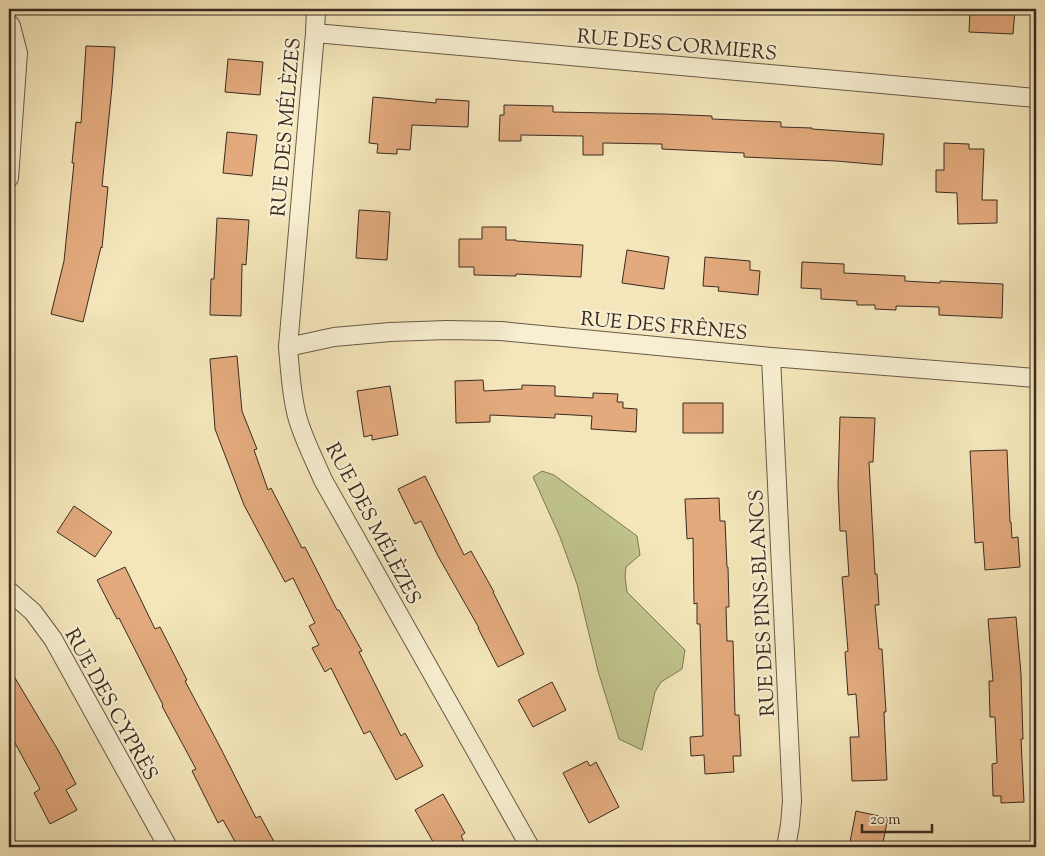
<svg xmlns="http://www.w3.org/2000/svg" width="1045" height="856" viewBox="0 0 1045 856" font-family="'Sorts Mill Goudy',serif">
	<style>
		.green { fill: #c0c38c; stroke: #7d7756 }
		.building { fill: #e2aa7d; stroke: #3a2b21 }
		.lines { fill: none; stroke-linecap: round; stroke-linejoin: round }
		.minor-casing { stroke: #685a47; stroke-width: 20 }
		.minor { stroke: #f8efd2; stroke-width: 18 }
		.labels { text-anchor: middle; stroke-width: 4.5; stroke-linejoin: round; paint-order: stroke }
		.street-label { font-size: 20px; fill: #3a2b21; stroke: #f8efd2 }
	</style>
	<rect width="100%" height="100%" fill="#f4e6ba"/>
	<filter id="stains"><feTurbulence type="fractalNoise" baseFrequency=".004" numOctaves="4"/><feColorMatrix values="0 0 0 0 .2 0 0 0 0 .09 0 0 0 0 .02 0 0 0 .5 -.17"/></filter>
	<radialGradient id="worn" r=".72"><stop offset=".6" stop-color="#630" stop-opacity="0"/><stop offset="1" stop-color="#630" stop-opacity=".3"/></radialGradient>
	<path class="green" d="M 542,471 L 554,475 L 637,536 L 640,555 L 626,567 L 625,577 L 627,592 L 685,650 L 682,669 L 661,682 L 655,692 L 642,750 L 619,739 L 598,671 L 577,584 L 560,537 L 533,477 Z"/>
	<path class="building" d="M 970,9 L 1015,9 L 1013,34 L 969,32 Z
		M 86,46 L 115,47 L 112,87 L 102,186 L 108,187 L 102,248 L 101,247 L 83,322 L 51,314 L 64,261 L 74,163 L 72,163 L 76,122 L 81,123 Z
		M 228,59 L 263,62 L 260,95 L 225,92 Z
		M 373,97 L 436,103 L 436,99 L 469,101 L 468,127 L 412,125 L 410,150 L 397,149 L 397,154 L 377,153 L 378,144 L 369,143 Z
		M 504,105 L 553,106 L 553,112 L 664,114 L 712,116 L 712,119 L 781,122 L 781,127 L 812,128 L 812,129 L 884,134 L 882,165 L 836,161 L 744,157 L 744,153 L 662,149 L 662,144 L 603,143 L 603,155 L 583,155 L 583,136 L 521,135 L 521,141 L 499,141 L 500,115 L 504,115 Z
		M 227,132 L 257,135 L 252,176 L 223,173 Z
		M 944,143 L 969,144 L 969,149 L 984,149 L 982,200 L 997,200 L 997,223 L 958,224 L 957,193 L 936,192 L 936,170 L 944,170 Z
		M 359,210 L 390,212 L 387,260 L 356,258 Z
		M 217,218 L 249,220 L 246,265 L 242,264 L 241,316 L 210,315 L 211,279 L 214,279 Z
		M 482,227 L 506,227 L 506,240 L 516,240 L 516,241 L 583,245 L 581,277 L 516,274 L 516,276 L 474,275 L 474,267 L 459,267 L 459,239 L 482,239 Z
		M 627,250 L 669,257 L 664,289 L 622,283 Z
		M 705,257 L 750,261 L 750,270 L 760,271 L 758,295 L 718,291 L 719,287 L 703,286 Z
		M 802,262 L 844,264 L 844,273 L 905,276 L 905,281 L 940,283 L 940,281 L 1003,284 L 1002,318 L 939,315 L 939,307 L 896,306 L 896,310 L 875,309 L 875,305 L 857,305 L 857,301 L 821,299 L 821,289 L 801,288 Z
		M 237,356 L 242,411 L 257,449 L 254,450 L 268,490 L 271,488 L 302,548 L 305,547 L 337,610 L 339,610 L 362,651 L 359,652 L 401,736 L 405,733 L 423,766 L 396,780 L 370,731 L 364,734 L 331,668 L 325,672 L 312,648 L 319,645 L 309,626 L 315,623 L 293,578 L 285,582 L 244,505 L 215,429 L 210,359 Z
		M 483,380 L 484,391 L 522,389 L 522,385 L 555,386 L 555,396 L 593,398 L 593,393 L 618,394 L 617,402 L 623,402 L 623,408 L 637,409 L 636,432 L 591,429 L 592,416 L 555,414 L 555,418 L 490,415 L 490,422 L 456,423 L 455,381 Z
		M 390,386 L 398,435 L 372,440 L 372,435 L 364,437 L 357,391 Z
		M 683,403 L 723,403 L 723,433 L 683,433 Z
		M 840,417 L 875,418 L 873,462 L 869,462 L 875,574 L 877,574 L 879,605 L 875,605 L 879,649 L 882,649 L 886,712 L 884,712 L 887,780 L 852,781 L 850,737 L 859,737 L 856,694 L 848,695 L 845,652 L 848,651 L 842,577 L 849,576 L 846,531 L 840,531 L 838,486 Z
		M 1007,450 L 1010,522 L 1011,522 L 1012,538 L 1018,537 L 1020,567 L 985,570 L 983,542 L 975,543 L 970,451 Z
		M 425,476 L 464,555 L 471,551 L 494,592 L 493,592 L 524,654 L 498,667 L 478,628 L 479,628 L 438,556 L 421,521 L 415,524 L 398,489 Z
		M 719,498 L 720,521 L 725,521 L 727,567 L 728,567 L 729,607 L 726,607 L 727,641 L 733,641 L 735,715 L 739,715 L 741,756 L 733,756 L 734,772 L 705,774 L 704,755 L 691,756 L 690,737 L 703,736 L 700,624 L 697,624 L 697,603 L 694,604 L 693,538 L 687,539 L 685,499 Z
		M 74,506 L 112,532 L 95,557 L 57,532 Z
		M 125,567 L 155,629 L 160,627 L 187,680 L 185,681 L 218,743 L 256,818 L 260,816 L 277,847 L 238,847 L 223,820 L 218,823 L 192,771 L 196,769 L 162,706 L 163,705 L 119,618 L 117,619 L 97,580 Z
		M 1016,617 L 1021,674 L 1023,739 L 1021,739 L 1024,802 L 1001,803 L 1001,796 L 993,796 L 992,764 L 997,763 L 995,717 L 990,717 L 989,681 L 993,681 L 988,619 Z
		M 9,668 L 58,750 L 76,784 L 66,790 L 77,810 L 50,824 L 34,793 L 40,789 L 9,732 Z
		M 552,682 L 566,710 L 533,727 L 518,700 Z
		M 587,761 L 590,766 L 596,762 L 619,807 L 589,823 L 563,773 Z
		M 443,794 L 465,833 L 461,836 L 467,847 L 436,847 L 415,810 Z
		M 856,811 L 888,818 L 882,847 L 849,847 Z"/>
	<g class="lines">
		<defs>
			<path id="minor" d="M 316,9 L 315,33 L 288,347 C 290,369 291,393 297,416 C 303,438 314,459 323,480 L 530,847
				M 9,23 L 11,26 L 18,53 L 9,178
				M 315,33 L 1036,98
				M 288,347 L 334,337 L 390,332 L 447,330 L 501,331 L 771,357 L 1036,378
				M 771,357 L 792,801 L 790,825 L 786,847
				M 9,591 L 33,612 L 53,639 L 168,847"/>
		</defs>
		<use href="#minor" class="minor-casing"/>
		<use href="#minor" class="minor"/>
	</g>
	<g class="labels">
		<g class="street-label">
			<text transform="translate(677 44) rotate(5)" y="7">RUE DES CORMIERS</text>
			<text transform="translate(285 127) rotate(-85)" y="7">RUE DES MÉLÈZES</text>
			<text transform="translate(664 325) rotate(5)" y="7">RUE DES FRÊNES</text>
			<text transform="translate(374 523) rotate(62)" y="7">RUE DES MÉLÈZES</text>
			<text transform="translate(761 603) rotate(-93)" y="7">RUE DES PINS-BLANCS</text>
			<text transform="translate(112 704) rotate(61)" y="7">RUE DES CYPRÈS</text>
		</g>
	</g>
	<rect width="1045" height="856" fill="none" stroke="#f4e6ba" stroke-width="30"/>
	<rect x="10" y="10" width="1025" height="836" fill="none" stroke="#3a2b21" stroke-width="2.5"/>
	<rect x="15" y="15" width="1015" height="826" fill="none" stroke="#3a2b21"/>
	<path d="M862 824v8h70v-8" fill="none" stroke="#3a2b21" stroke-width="2.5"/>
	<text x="870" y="824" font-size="15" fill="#3a2b21" stroke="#f8efd2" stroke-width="4" paint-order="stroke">20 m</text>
	<rect width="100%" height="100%" filter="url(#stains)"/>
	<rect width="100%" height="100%" fill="url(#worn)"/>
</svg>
